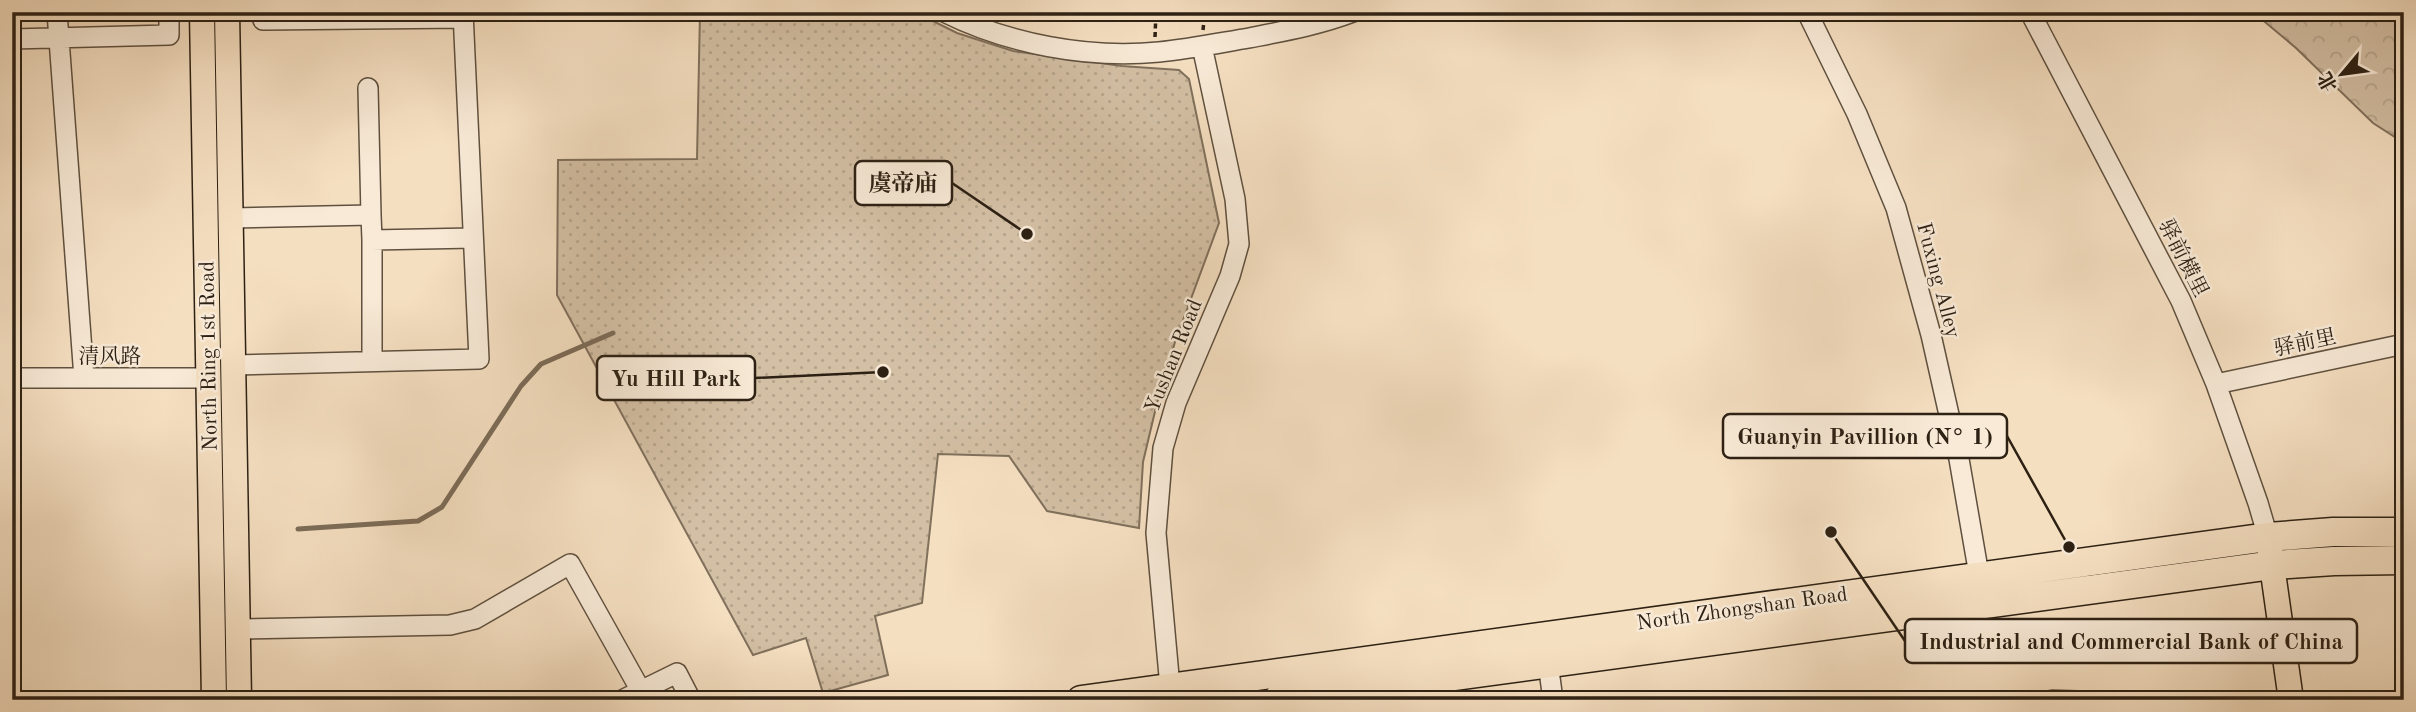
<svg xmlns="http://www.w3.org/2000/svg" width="2416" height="712" viewBox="0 0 2416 712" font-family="'Old Standard TT','Noto Serif SC',serif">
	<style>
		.green { fill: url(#green-dots); stroke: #80705c; stroke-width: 2 }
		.forest { fill: url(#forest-crowns); stroke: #80705c; stroke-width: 2 }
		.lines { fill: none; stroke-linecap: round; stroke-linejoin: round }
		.stream { stroke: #7c6c58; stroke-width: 5 }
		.minor-casing { stroke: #5f503f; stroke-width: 22 }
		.major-casing { stroke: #2d2114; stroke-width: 27 }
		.highway-casing { stroke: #2d2114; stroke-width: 31 }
		.path { stroke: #2d2114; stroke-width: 3.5; stroke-dasharray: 5 3.5; stroke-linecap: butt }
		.minor { stroke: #f8ead7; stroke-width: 19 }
		.major { stroke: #f5dfc1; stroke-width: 24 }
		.highway { stroke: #f5dfc1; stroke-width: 28 }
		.labels { text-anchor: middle; stroke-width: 5; stroke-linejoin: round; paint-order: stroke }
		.street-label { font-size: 21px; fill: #2d2114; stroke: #f8ead7 }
		.leader { fill: none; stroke: #2d2114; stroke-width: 2.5 }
		.callout-dot { fill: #2d2114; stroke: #f8ead7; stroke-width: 2.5 }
		.callout { fill: #f8ead7; stroke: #2d2114; stroke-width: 2.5 }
		.callout-label { font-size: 23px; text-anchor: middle; font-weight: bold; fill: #2d2114 }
	</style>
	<defs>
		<pattern id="green-dots" width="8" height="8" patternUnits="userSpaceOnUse" patternTransform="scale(1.75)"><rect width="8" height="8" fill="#d3bfa4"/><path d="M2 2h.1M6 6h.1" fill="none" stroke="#b5a48c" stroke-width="1.8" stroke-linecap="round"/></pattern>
		<pattern id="forest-crowns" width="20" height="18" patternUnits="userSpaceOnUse" patternTransform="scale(1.75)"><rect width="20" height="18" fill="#d3bfa4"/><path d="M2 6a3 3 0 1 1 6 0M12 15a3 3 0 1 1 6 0" fill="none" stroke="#b5a48c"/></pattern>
	</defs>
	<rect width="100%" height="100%" fill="#f5dfc1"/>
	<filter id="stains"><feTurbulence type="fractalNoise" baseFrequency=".00286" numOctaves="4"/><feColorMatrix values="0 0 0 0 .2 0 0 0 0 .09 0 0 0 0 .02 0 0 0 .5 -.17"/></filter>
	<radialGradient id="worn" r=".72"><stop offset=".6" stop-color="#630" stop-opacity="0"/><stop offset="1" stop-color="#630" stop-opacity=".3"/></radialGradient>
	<path class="green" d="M 700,12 L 915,12 L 957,33 L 1013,51 L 1122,66 L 1179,70 L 1189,79 L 1219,223 L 1175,342 L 1157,403 L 1143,462 L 1139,528 L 1047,511 L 1009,456 L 938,454 L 922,603 L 875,616 L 888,675 L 823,693 L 806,638 L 753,655 L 557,295 L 558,160 L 697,159 Z"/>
	<path class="forest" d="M 2253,12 L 2404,12 L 2404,143 L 2373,123 L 2296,48 Z
		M 2052,690 L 2104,692 L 2114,700 L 2008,700 Z"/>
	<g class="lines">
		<path class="stream" d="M 298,529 L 418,521 L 442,507 L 521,386 L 541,364 L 613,333"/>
		<defs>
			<path id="minor" d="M 57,12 L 84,378
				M 263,12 L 263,20 L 464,18
				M 944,12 C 1008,44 1088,59 1159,52 C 1189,49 1219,43 1249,38 C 1285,31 1319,25 1353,12
				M 1807,12 L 1857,114 L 1896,208 L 1931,335 L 1959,459 L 1979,575
				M 2030,12 L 2181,301 L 2216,384 L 2258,503 L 2268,537
				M 12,39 L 169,35 L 169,12
				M 368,88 L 371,215
				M 231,218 L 371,215 L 372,240
				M 372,361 L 372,240 L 473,238
				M 233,365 L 479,359 L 463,12
				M 12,378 L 209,378
				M 2216,384 L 2404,344
				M 238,629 L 450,625 L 475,619 L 570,564 L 641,691
				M 1548,663 L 1553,700
				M 1170,687 L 1156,533 L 1163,448 L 1176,403 L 1230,276 L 1239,244 L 1235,199 L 1202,46
				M 622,700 L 677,673 L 691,700"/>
			<path id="major" d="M 202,12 L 214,700
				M 227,12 L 239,700
				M 2268,537 L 2291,700"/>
			<path id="highway" d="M 1081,700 L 2268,537 L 2333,532 L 2404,532
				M 1277,700 L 2273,565 L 2334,561 L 2404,560"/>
		</defs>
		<use href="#minor" class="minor-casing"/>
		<use href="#major" class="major-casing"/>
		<use href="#highway" class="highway-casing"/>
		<path class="path" d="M 1203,30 L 1205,12
			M 1155,37 L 1156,12"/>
		<use href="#minor" class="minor"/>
		<use href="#major" class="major"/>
		<use href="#highway" class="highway"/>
	</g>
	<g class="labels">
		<g class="street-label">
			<text transform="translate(2184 258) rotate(63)" y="7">驿前横里</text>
			<text transform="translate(1939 280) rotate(75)" y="7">Fuxing Alley</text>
			<text transform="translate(2305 342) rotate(-12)" y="7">驿前里</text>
			<text x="110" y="363">清风路</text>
			<text transform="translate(208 356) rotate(-91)" y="7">North Ring 1st Road</text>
			<text transform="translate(1173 356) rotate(-68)" y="7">Yushan Road</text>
			<text transform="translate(1742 608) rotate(-8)" y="7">North Zhongshan Road</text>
		</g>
	</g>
	<path class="leader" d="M1027 234L952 183M883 372L755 378M2069 547L2007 436M1831 532L1905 641"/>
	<g class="callout-dot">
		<circle cx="1027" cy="234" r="7"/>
		<circle cx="883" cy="372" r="7"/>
		<circle cx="2069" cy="547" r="7"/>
		<circle cx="1831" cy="532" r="7"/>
	</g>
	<g class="callout">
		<rect x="855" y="161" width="97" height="44" rx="7"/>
		<rect x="597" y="356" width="158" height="44" rx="7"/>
		<rect x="1723" y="414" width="284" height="44" rx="7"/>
		<rect x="1905" y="619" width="452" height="44" rx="7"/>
	</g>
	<g class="callout-label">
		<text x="903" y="191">虞帝庙</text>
		<text x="676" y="386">Yu Hill Park</text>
		<text x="1865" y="444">Guanyin Pavillion (N° 1)</text>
		<text x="2131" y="649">Industrial and Commercial Bank of China</text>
	</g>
	<rect width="2416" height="712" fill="none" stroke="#f5dfc1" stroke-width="42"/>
	<rect x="14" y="14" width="2388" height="684" fill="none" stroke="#2d2114" stroke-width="3.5"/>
	<rect x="21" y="21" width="2374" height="670" fill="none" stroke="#2d2114" stroke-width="2"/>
	<g transform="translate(2342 74) rotate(241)" stroke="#f8ead7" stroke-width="5" paint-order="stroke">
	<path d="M0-5L12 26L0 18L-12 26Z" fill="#2d2114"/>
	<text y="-10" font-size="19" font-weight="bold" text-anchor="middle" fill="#2d2114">北</text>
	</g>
	<rect width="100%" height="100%" filter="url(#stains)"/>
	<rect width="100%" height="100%" fill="url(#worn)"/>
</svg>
